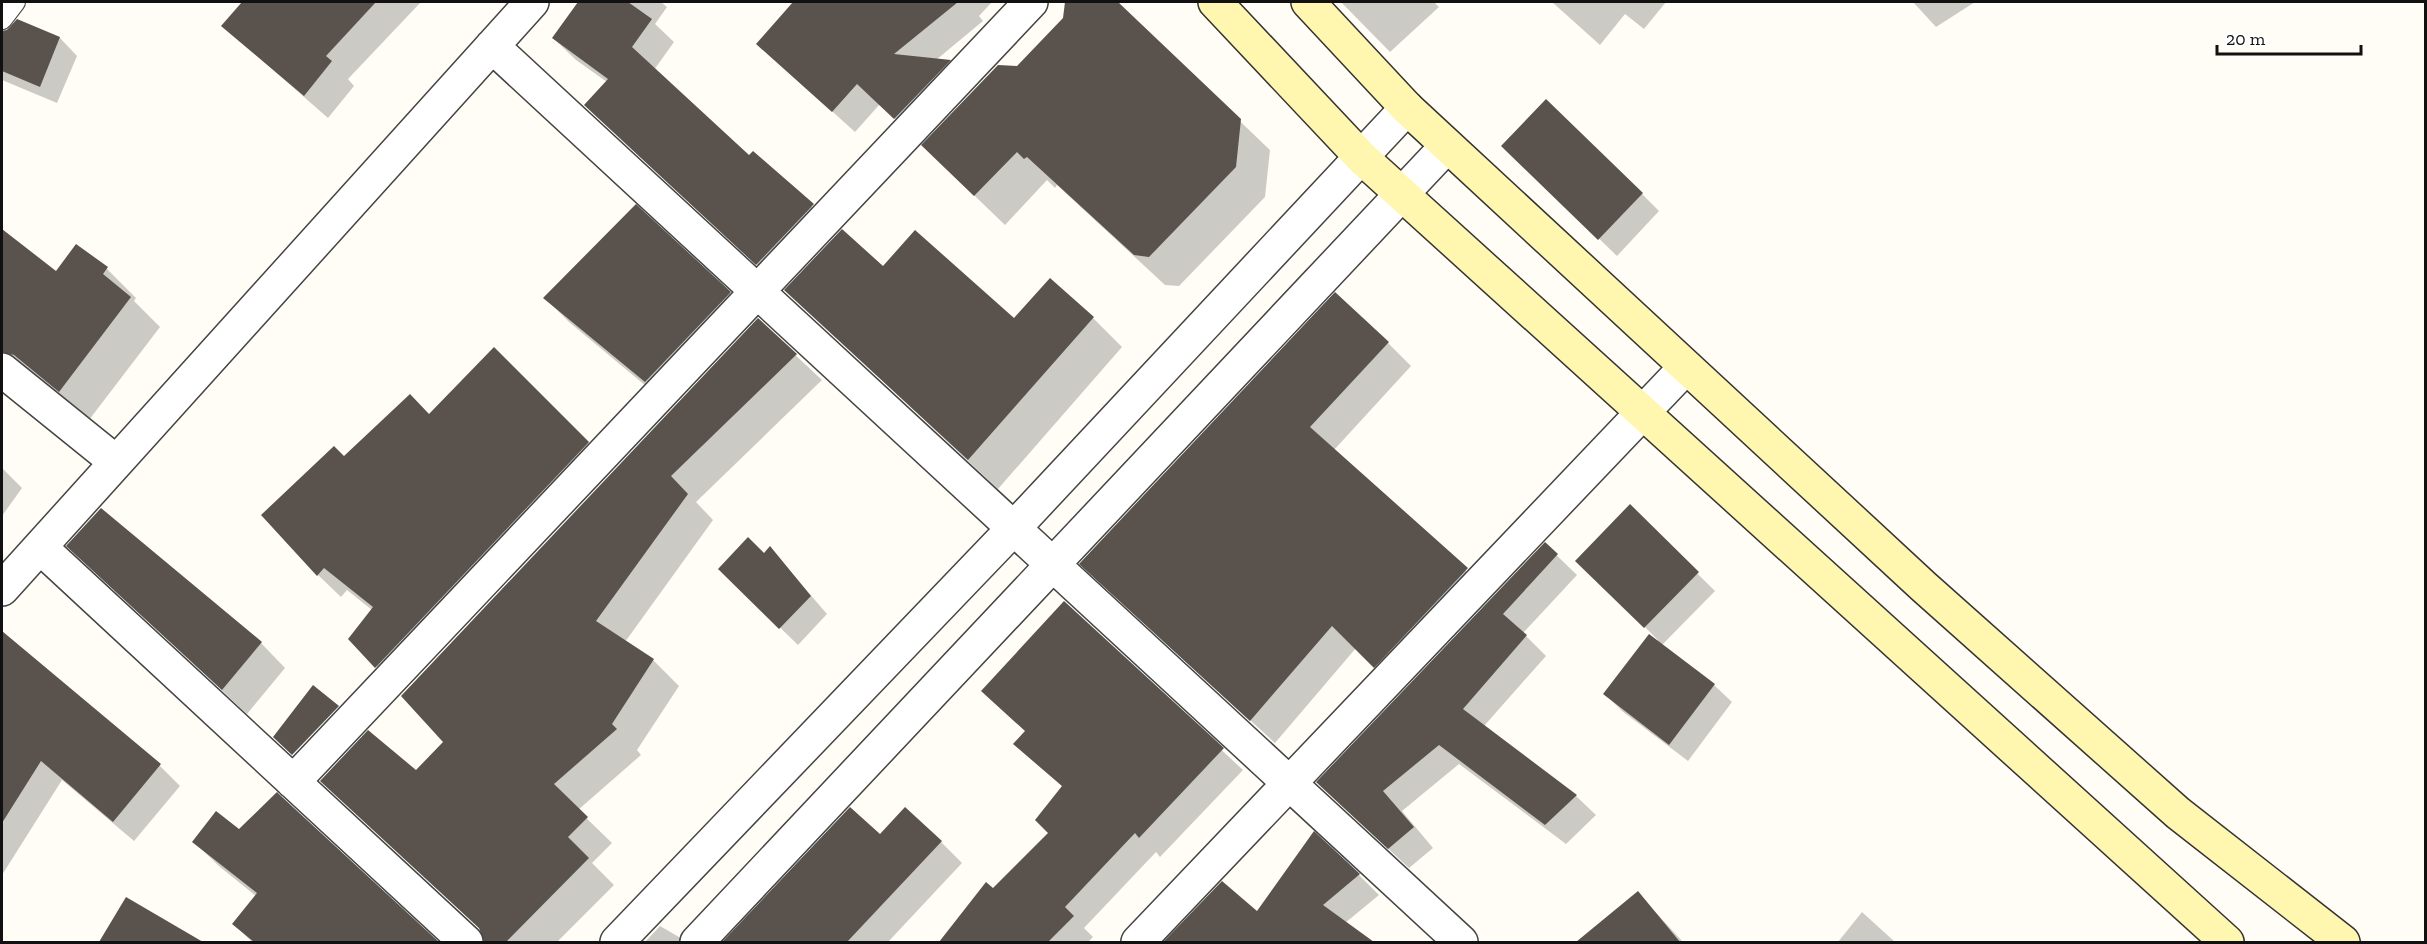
<svg xmlns="http://www.w3.org/2000/svg" width="2427" height="944" viewBox="0 0 2427 944" font-family="'Zilla Slab',serif">
	<style>
		.shadow { fill: #0003 }
		.building { fill: #5a524d }
		.lines { fill: none; stroke-linecap: round; stroke-linejoin: round }
		.lane-casing { stroke: #444; stroke-width: 22 }
		.street-casing { stroke: #444; stroke-width: 36 }
		.secondary-casing { stroke: #333; stroke-width: 36 }
		.lane { stroke: #fff; stroke-width: 20 }
		.street { stroke: #fff; stroke-width: 33 }
		.secondary { stroke: #fff6b0; stroke-width: 33 }
	</style>
	<rect width="100%" height="100%" fill="#fffdf5"/>
	<path class="shadow" d="M 244,2 L 421,2 L 348,79 L 354,86 L 328,118 L 223,26 Z
		M 580,2 L 661,2 L 667,7 L 655,24 L 674,42 L 654,70 L 749,157 L 753,153 L 835,228 L 780,286 L 586,105 L 607,82 L 576,60 L 553,38 Z
		M 795,2 L 833,2 L 840,8 L 847,2 L 992,2 L 979,16 L 983,21 L 936,60 L 950,61 L 971,83 L 917,140 L 880,104 L 855,132 L 758,44 Z
		M 1067,2 L 1115,2 L 1270,150 L 1265,197 L 1179,286 L 1165,285 L 1057,185 L 1055,188 L 1047,180 L 1005,225 L 953,175 L 1018,68 L 1065,19 Z
		M 1341,2 L 1434,2 L 1439,7 L 1390,52 Z
		M 1552,2 L 1666,2 L 1644,29 L 1625,14 L 1600,45 Z
		M 1913,2 L 1975,2 L 1936,27 Z
		M 2,20 L 10,29 L 17,21 L 60,38 L 77,56 L 57,103 L 2,80 Z
		M 1521,163 L 1642,194 L 1659,211 L 1617,256 Z
		M 2,231 L 56,273 L 107,269 L 136,298 L 134,301 L 160,327 L 89,420 L 2,368 Z
		M 883,268 L 1015,320 L 1093,318 L 1122,347 L 998,489 L 786,290 Z
		M 1307,268 L 1331,292 L 1258,369 L 1235,346 Z
		M 730,293 L 754,318 L 670,406 L 569,322 L 545,298 Z
		M 758,320 L 822,380 L 696,502 L 713,520 L 625,642 L 653,660 L 679,686 L 637,750 L 641,755 L 578,810 L 612,843 L 592,863 L 614,885 L 557,942 L 486,942 L 483,932 L 322,781 L 416,773 L 445,742 Z
		M 1388,343 L 1411,366 L 1334,450 L 1490,593 L 1398,690 L 1356,648 L 1275,743 L 1105,587 Z
		M 494,349 L 611,466 L 399,690 L 350,639 L 372,610 L 347,590 L 341,597 L 318,575 L 344,458 L 429,415 Z
		M 2,468 L 22,488 L 2,516 Z
		M 1630,507 L 1715,591 L 1662,645 L 1714,685 L 1732,702 L 1688,761 L 1622,711 L 1605,694 L 1658,640 L 1577,560 Z
		M 1545,544 L 1577,575 L 1523,633 L 1546,656 L 1484,726 L 1576,796 L 1596,815 L 1566,844 L 1459,764 L 1402,811 L 1433,848 L 1409,868 L 1338,802 Z
		M 770,548 L 827,614 L 798,645 L 720,569 L 764,555 Z
		M 93,570 L 261,643 L 285,668 L 247,714 Z
		M 1064,603 L 1243,770 L 1160,857 L 1156,852 L 1084,928 L 1093,937 L 1088,942 L 941,942 L 987,884 L 993,890 L 1050,833 L 1063,787 L 1015,743 L 1026,732 Z
		M 2,633 L 160,766 L 180,786 L 134,841 L 62,780 L 2,875 L 2,733 L 23,708 L 2,690 Z
		M 277,794 L 437,942 L 252,942 L 234,924 L 256,896 L 220,867 L 194,842 L 240,831 Z
		M 851,809 L 880,836 L 941,842 L 962,863 L 888,942 L 724,942 Z
		M 1359,875 L 1379,895 L 1345,923 L 1369,942 L 1166,941 L 1257,913 Z
		M 1638,893 L 1683,942 L 1578,942 Z
		M 126,899 L 194,939 L 197,942 L 101,942 Z
		M 1862,912 L 1895,942 L 1838,942 Z
		M 660,926 L 679,937 L 684,942 L 645,942 Z"/>
	<path class="building" d="M 242,2 L 376,2 L 326,56 L 332,61 L 304,96 L 221,26 Z
		M 578,2 L 628,2 L 652,19 L 632,47 L 749,155 L 753,151 L 814,204 L 756,265 L 584,105 L 608,79 L 552,38 Z
		M 793,2 L 958,2 L 894,54 L 951,60 L 894,119 L 857,84 L 832,112 L 756,44 Z
		M 1065,2 L 1118,2 L 1241,119 L 1236,167 L 1149,257 L 1134,255 L 1027,157 L 1024,159 L 1017,152 L 974,196 L 921,145 L 998,65 L 1017,66 L 1063,18 Z
		M 17,19 L 60,37 L 40,87 L 2,71 L 2,31 L 7,30 Z
		M 1546,99 L 1643,193 L 1598,240 L 1501,146 Z
		M 636,204 L 731,292 L 645,382 L 543,298 Z
		M 2,229 L 56,271 L 76,244 L 108,267 L 103,274 L 131,297 L 59,392 L 14,355 L 2,352 Z
		M 842,229 L 883,266 L 915,230 L 1014,318 L 1050,278 L 1094,317 L 968,460 L 784,290 Z
		M 1335,292 L 1389,342 L 1310,427 L 1468,568 L 1374,668 L 1332,626 L 1250,721 L 1079,564 Z
		M 758,318 L 797,354 L 671,476 L 688,494 L 596,621 L 654,659 L 612,724 L 617,729 L 554,784 L 588,817 L 568,837 L 589,858 L 506,942 L 484,942 L 479,928 L 320,781 L 368,730 L 416,770 L 443,742 L 401,696 Z
		M 494,347 L 589,442 L 375,668 L 348,639 L 373,607 L 324,568 L 317,576 L 261,515 L 334,446 L 344,456 L 410,394 L 429,414 Z
		M 1630,504 L 1699,572 L 1644,628 L 1575,561 Z
		M 101,508 L 262,642 L 222,690 L 66,546 Z
		M 748,537 L 764,553 L 770,546 L 811,596 L 779,629 L 718,569 Z
		M 1545,542 L 1558,554 L 1503,614 L 1527,635 L 1463,709 L 1577,795 L 1545,825 L 1439,745 L 1383,791 L 1414,827 L 1388,849 L 1316,782 Z
		M 1064,601 L 1224,748 L 1139,838 L 1135,833 L 1065,907 L 1074,916 L 1048,942 L 939,942 L 986,882 L 993,888 L 1048,833 L 1035,820 L 1062,786 L 1013,744 L 1025,731 L 981,691 Z
		M 2,631 L 161,764 L 113,822 L 41,761 L 2,823 Z
		M 1649,634 L 1715,684 L 1669,745 L 1603,694 Z
		M 313,685 L 339,706 L 292,755 L 273,737 Z
		M 277,792 L 281,796 L 439,942 L 254,942 L 232,924 L 257,893 L 192,842 L 216,811 L 239,829 Z
		M 850,807 L 880,834 L 905,807 L 942,841 L 847,942 L 722,942 Z
		M 1314,831 L 1360,874 L 1323,905 L 1374,942 L 1163,942 L 1222,881 L 1257,911 Z
		M 1638,891 L 1680,942 L 1576,942 Z
		M 126,897 L 203,942 L 99,942 Z"/>
	<g class="lines">
		<defs>
			<path id="lane" d="M 2,19 L 15,2"/>
			<path id="street" d="M 492,46 L 1461,942
				M 2,370 L 116,462
				M 40,547 L 466,942
				M 2,589 L 532,2
				M 293,782 L 1031,2
				M 617,942 L 1013,529 L 1407,108
				M 697,942 L 1447,146
				M 1138,942 L 1686,367"/>
			<path id="secondary" d="M 1215,2 L 1362,158 L 2227,942
				M 1308,2 L 1407,108 L 1923,586 L 2178,813 L 2343,942"/>
		</defs>
		<use href="#lane" class="lane-casing"/>
		<use href="#street" class="street-casing"/>
		<use href="#secondary" class="secondary-casing"/>
		<use href="#lane" class="lane"/>
		<use href="#street" class="street"/>
		<use href="#secondary" class="secondary"/>
	</g>
	<rect width="2427" height="944" fill="none" stroke="#111111" stroke-width="6"/>
	<path d="M2217 45v9h144v-9" fill="none" stroke="#111111" stroke-width="3"/>
	<text x="2226" y="45" font-size="18" fill="#111111" stroke="#ffffff" stroke-width="4.5" paint-order="stroke">20 m</text>
</svg>
